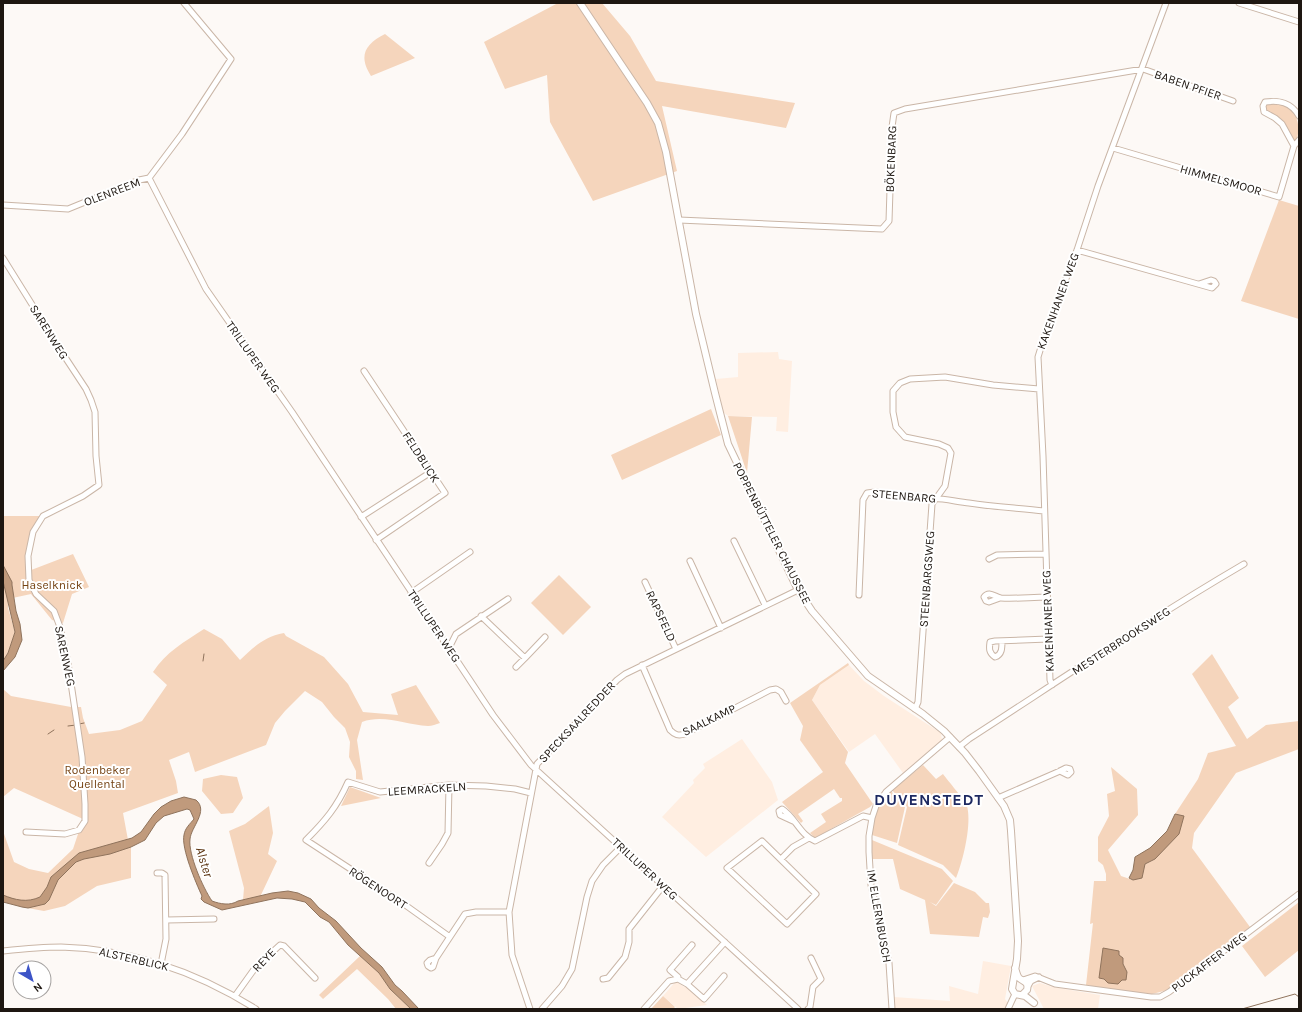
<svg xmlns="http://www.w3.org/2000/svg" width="1302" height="1012" viewBox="0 0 1302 1012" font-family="Karla,sans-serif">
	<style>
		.built { fill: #ffeee1 }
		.green { fill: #f5d5bc }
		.water { fill: #c09a7c; stroke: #8f735c }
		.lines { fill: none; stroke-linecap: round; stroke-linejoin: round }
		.stream { stroke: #8f735c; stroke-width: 1 }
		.minor-casing { stroke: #cab6a7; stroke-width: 7 }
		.major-casing { stroke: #cab6a7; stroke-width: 8 }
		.minor { stroke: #fff; stroke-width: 5 }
		.major { stroke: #fff; stroke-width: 6 }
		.labels { text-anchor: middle; stroke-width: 4; stroke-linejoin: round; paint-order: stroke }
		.street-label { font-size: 12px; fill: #1e1711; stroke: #fff }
		.park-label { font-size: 12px; fill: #754313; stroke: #fff }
		.water-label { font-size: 13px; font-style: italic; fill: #5e3714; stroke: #fff }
		.district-label { font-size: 16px; font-weight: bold; letter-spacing: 1px; fill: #1d2961; stroke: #fff }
	</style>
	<rect width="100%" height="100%" fill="#fdf9f6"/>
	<path class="built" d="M 778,352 L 779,359 L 792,361 L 788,432 L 776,431 L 777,417 L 728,416 L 723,412 L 716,379 L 738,377 L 738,353 Z
		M 849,665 L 864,681 L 884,696 L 941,733 L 942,740 L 903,773 L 875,734 L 849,752 L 812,700 L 820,685 Z
		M 742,739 L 772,782 L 778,800 L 706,857 L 662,817 L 694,783 L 693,780 L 705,768 L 703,764 Z
		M 983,961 L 1011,966 L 1005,999 L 1012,1009 L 894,1009 L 894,997 L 950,1001 L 949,986 L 978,994 Z
		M 676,981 L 684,987 L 688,987 L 707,1005 L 678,1009 L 663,996 Z
		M 1040,983 L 1053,987 L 1100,995 L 1098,1009 L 1044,1009 L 1032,986 Z"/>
	<path class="green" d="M 558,3 L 602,3 L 630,36 L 656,81 L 795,103 L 786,128 L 662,106 L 677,171 L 593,201 L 550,122 L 547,75 L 505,89 L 484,42 Z
		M 385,34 L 415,58 L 371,76 C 358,56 365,44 385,34 Z
		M 1266,104 C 1271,104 1278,103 1282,104 C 1297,109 1302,128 1296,140 L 1293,140 C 1286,124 1279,119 1265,110 L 1265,105 Z
		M 1279,200 L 1299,206 L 1299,319 L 1241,301 Z
		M 711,409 L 721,435 L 622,480 L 611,455 Z
		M 728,416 L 752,417 L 747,473 Z
		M 3,516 L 41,516 C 28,537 24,547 26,572 L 73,554 L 89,587 L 72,594 L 63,623 L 52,620 L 31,594 L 8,599 L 8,608 L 15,632 L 8,653 L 3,661 Z
		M 559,575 L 591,607 L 563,635 L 531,603 Z
		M 204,629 L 222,639 L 240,660 C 255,646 264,637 284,633 L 286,636 L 324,657 L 348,684 L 363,712 L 398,715 L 391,694 L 416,685 L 440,723 C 436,724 432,726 428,726 C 406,725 384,714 362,722 L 357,740 L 363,780 L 356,779 L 356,771 L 349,757 L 350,742 L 345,728 L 334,717 L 322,702 L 305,691 L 285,711 L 275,723 L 266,745 L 195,772 L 189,752 L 169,760 L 176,781 L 178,793 L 123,813 L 128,840 L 131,847 L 131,878 L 97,886 L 65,906 L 44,911 L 22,907 L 3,901 L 3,831 L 14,862 L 29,869 L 48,873 L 73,849 L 83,819 L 14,788 L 3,797 L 3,689 L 11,696 L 71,707 L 81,707 L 83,718 L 89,734 L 120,730 L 142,721 L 167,685 L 153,672 C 166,652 184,642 204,629 Z
		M 1212,654 L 1239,698 L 1228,707 L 1247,739 L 1266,725 L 1299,721 L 1299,749 L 1236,773 L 1194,833 L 1192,848 L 1250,927 L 1168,990 L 1152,994 L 1126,992 L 1086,985 L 1093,923 L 1090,924 L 1094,881 L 1106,881 L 1106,874 L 1103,865 L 1098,861 L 1098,837 L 1109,816 L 1107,794 L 1115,791 L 1111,767 L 1137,789 L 1138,815 L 1108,850 L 1121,876 L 1133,880 L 1145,864 L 1155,859 L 1163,850 L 1184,817 L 1175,814 L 1198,779 L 1208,753 L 1236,746 L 1192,674 Z
		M 848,663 L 849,665 L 820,685 L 812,700 L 848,752 L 845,763 L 873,804 L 870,807 L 815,838 L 810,833 L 826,822 L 821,814 L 842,801 L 842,798 L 840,798 L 834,789 L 798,814 L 803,821 L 801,823 L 782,802 L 823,772 L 800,740 L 803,726 L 790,703 Z
		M 923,765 L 936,779 L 943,774 C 948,781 964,799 967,806 C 972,824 963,861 956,878 L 943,865 L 898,845 L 907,807 L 892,790 Z
		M 221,775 L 237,777 L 243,798 L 233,813 L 221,814 L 202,791 L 203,779 Z
		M 350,787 L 381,798 L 341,806 Z
		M 891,791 L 905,807 L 897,843 L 872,835 L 876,809 Z
		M 269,806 L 273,833 L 268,854 L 277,861 L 260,897 L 243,900 L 244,888 L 229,831 L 245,824 Z
		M 872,840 L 942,869 L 953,881 L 936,905 L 930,902 L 936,906 L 954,883 L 975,892 L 986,903 L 989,903 L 990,912 L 988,918 L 983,917 L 979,937 L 930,934 L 925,900 L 900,889 L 893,859 L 872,859 Z
		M 1299,902 L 1299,950 L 1265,977 L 1242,946 Z
		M 360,956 L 379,973 L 390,989 L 411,1009 L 396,1009 L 388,999 L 357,969 L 323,999 L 319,995 Z
		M 663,996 L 675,1007 L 673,1009 L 651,1009 Z"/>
	<path class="water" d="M 3,565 L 12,582 L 12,585 L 16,611 L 20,624 L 22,640 L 15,657 L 3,671 L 3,661 L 8,653 L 15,632 L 3,581 Z
		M 184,797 L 196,800 C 209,811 191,827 190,839 C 188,854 203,888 212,901 C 220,904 230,906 238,901 L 272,893 L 288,891 L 298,893 L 311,899 L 319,908 L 336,921 L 361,948 L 382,967 L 395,985 L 402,991 L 419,1009 L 411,1009 L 390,989 L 379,973 L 348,945 L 329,922 L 320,917 L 305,902 L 292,899 L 277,898 L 222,910 L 204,902 L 201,899 L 202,896 C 196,883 181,848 184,835 C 185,828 190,824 194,819 L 190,810 L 187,809 L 164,816 L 156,823 L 145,840 L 131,847 L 110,854 L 84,859 L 76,862 L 58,880 L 49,900 L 45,904 L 28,908 L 22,907 L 3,902 L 3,895 C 15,900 27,903 40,897 L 47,887 L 51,877 L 79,853 L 132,838 L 141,832 L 154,814 L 161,807 L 171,801 Z
		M 1175,814 L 1184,816 L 1179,834 L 1155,859 L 1145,864 L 1142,878 L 1133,880 L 1129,878 L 1133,870 L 1135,857 L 1150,848 L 1167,831 Z
		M 1103,948 L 1119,951 L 1119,955 L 1123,958 L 1123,964 L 1127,972 L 1126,980 L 1122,980 L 1118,984 L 1108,983 L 1104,979 L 1099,978 Z"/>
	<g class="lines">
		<path class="stream" d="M 203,661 L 204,654
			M 79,724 L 84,723
			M 68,726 L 76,725
			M 48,734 L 54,730
			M 1242,1009 L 1295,994 L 1299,997"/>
		<defs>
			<path id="minor" d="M 1239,3 L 1299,22
				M 1294,146 L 1282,124 L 1275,118 L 1264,112 L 1263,106 L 1265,102 C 1279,100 1291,102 1299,116
				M 1113,148 L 1279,197 L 1294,146 L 1299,140
				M 149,178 L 206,289 L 292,412 L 493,715 L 531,765 L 798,1009
				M 3,205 L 68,209 L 139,180 L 149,178 L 182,134 L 231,59 L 184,3
				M 679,220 L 882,229 L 889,221 L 892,127 L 894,113 L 905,109 L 1143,69 L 1233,101
				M 1077,250 L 1212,288 L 1216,284 L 1214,281 L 1211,280 L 1199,284
				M 3,258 L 61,351 L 86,389 L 91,400 L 95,412 L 96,456 L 99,485 L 83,496 L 43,516 L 33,532 L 28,556 L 29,580 L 36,594 L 54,611 L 60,627 L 68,663 L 82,757 L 85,804 L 85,821 L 79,830 L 65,834 L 26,832
				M 364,371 L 445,493 L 376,540
				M 361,517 L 431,472
				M 734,541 L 765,605
				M 989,559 L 997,555 L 1046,554
				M 690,561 L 721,628
				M 645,582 L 676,649
				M 411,593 L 470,552
				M 859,595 L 863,500 L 867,493 L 875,492 L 929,499 C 939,497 957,502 969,503 C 994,507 1019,508 1044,511
				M 1000,598 L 989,602 L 986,601 L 984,597 C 989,590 995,597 1001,598 C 1016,599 1032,597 1047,597
				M 481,616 L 525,658 L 545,637
				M 1002,641 C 1002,648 1002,655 995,657 C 989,653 989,649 990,642 L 995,641 L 1048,639
				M 448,646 L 451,644 L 456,634 L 508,599
				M 642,665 L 670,730 C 675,735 678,736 685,734 L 770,690 L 776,689 L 781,692 L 786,701
				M 516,667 L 525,658
				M 1052,685 L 1050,680 L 1043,456 L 1038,357 L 1046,331 L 1077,250 L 1098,186 L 1166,3
				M 915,709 L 918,702 L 932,504 L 945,486 L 951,453 L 948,448 L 939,444 L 905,437 L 896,427 L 893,412 L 893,391 L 900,383 L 910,379 L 945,377 L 993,385 L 1039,389
				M 959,747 L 969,739 C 1060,680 1150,619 1244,564
				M 998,798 L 1060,771 L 1066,768 L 1070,769 L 1071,772 L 1068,775 L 1060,771
				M 793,821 L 780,815 L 779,811 L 782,809 C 795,817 800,835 815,841 L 863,816 L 872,818
				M 762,841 L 816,894 L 787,924 L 727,868 Z
				M 781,859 L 793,847 L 809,838
				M 429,863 L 442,844 L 448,833 L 449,785
				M 157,873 L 162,873 L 165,875 L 166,939 L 161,964
				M 167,920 L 214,919
				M 450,937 L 401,902 L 306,840 C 325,821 337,807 348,782 L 380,792 L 449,785 L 486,786 L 515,789 L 531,793
				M 3,951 C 22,949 41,947 61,947 C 131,949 197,972 256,1009
				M 436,958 L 433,967 L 431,968 L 428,966 L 427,963 L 430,960 L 436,958 L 465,914 L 476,912 L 509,912
				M 603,979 L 608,978 L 625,957 L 629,942 L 629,929 L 663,886
				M 678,979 L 678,977 L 670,970 L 692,945
				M 1023,980 L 1035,976 L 1055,984 L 1151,997 L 1160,997 L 1169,992 L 1299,894
				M 687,984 L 725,942
				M 1028,986 L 1031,981 L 1039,977
				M 235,996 L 255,968 L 280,945 L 284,946 L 315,978
				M 530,1009 L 512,955 L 509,912 L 537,764 L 617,680 L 625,674 L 798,590
				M 542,1009 L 562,986 L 572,969 L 587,897 L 592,881 L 603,865 L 621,847
				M 644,1009 L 669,981 L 678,979 L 687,984 L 704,999 L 724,976
				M 808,1009 L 810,1007 L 813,987 L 821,979 L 811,958
				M 892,1009 L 889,963 L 871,885 L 869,852 L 869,836 L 872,818 L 876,806 L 886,792 L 950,737
				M 1008,1009 L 1015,994"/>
			<path id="major" d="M 580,3 L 647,103 L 658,123 L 666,152 L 696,314 L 715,393 L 728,444 L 798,590 L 812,611 L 868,676 L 923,714 L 944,731 L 965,753 L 979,771 L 1004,806 L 1010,820 L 1011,831 L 1018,941 L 1017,959 L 1012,989 L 1015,994 L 1025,996 L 1034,1003
				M 1015,968 C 1016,971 1017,976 1019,978 C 1024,982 1029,982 1027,990 L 1022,995"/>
		</defs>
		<use href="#minor" class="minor-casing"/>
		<use href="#major" class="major-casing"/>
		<use href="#minor" class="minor"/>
		<use href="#major" class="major"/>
	</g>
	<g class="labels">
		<g class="street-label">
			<text transform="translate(1188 85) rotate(19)" y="4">BABEN PFIER</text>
			<text transform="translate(891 159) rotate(-88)" y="4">BÖKENBARG</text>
			<text transform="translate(1221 180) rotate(16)" y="4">HIMMELSMOOR</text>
			<text transform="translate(112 192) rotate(-21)" y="4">OLENREEM</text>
			<text transform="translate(1058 301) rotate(-70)" y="4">KAKENHANER WEG</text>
			<text transform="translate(49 332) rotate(58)" y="4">SARENWEG</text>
			<text transform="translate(253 357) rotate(55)" y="4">TRILLUPER WEG</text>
			<text transform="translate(421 457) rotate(57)" y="4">FELDBLICK</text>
			<text transform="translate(904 496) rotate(5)" y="4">STEENBARG</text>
			<text transform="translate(772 533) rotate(63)" y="4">POPPENBÜTTELER CHAUSSEE</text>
			<text transform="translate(927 579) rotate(-86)" y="4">STEENBARGSWEG</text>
			<text transform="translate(661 616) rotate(65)" y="4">RAPSFELD</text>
			<text transform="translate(1048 621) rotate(-92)" y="4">KAKENHANER WEG</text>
			<text transform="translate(434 626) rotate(56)" y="4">TRILLUPER WEG</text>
			<text transform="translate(1121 641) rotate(-33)" y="4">MESTERBROOKSWEG</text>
			<text transform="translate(65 656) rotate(78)" y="4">SARENWEG</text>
			<text transform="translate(709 720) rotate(-26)" y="4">SAALKAMP</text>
			<text transform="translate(577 722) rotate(-47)" y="4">SPECKSAALREDDER</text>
			<text transform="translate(427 789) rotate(-4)" y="4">LEEMRACKELN</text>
			<text transform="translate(645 869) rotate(43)" y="4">TRILLUPER WEG</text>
			<text transform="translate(378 888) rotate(33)" y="4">RÖGENOORT</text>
			<text transform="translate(879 916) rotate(80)" y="4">IM ELLERNBUSCH</text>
			<text transform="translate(134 959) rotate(13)" y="4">ALSTERBLICK</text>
			<text transform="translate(264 960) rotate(-46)" y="4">REYE</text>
			<text transform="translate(1209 962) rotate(-37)" y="4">PUCKAFFER WEG</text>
		</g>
		<g class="park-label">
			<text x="52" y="589">Haselknick</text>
			<text x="97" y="774">Rodenbeker<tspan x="97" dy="14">Quellental</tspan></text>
		</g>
		<g class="water-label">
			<text transform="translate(205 862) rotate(73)" y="5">Alster</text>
		</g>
		<g class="district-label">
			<text x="929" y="805">DUVENSTEDT</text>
		</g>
	</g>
	<rect width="1302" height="1012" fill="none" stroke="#1e1711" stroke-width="8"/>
	<g transform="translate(32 980) rotate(142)"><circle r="19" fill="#ffffff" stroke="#a5a2a0"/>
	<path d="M0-3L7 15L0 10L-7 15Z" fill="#3d54c7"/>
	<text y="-6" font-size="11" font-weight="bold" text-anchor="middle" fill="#1e1711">N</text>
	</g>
</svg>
